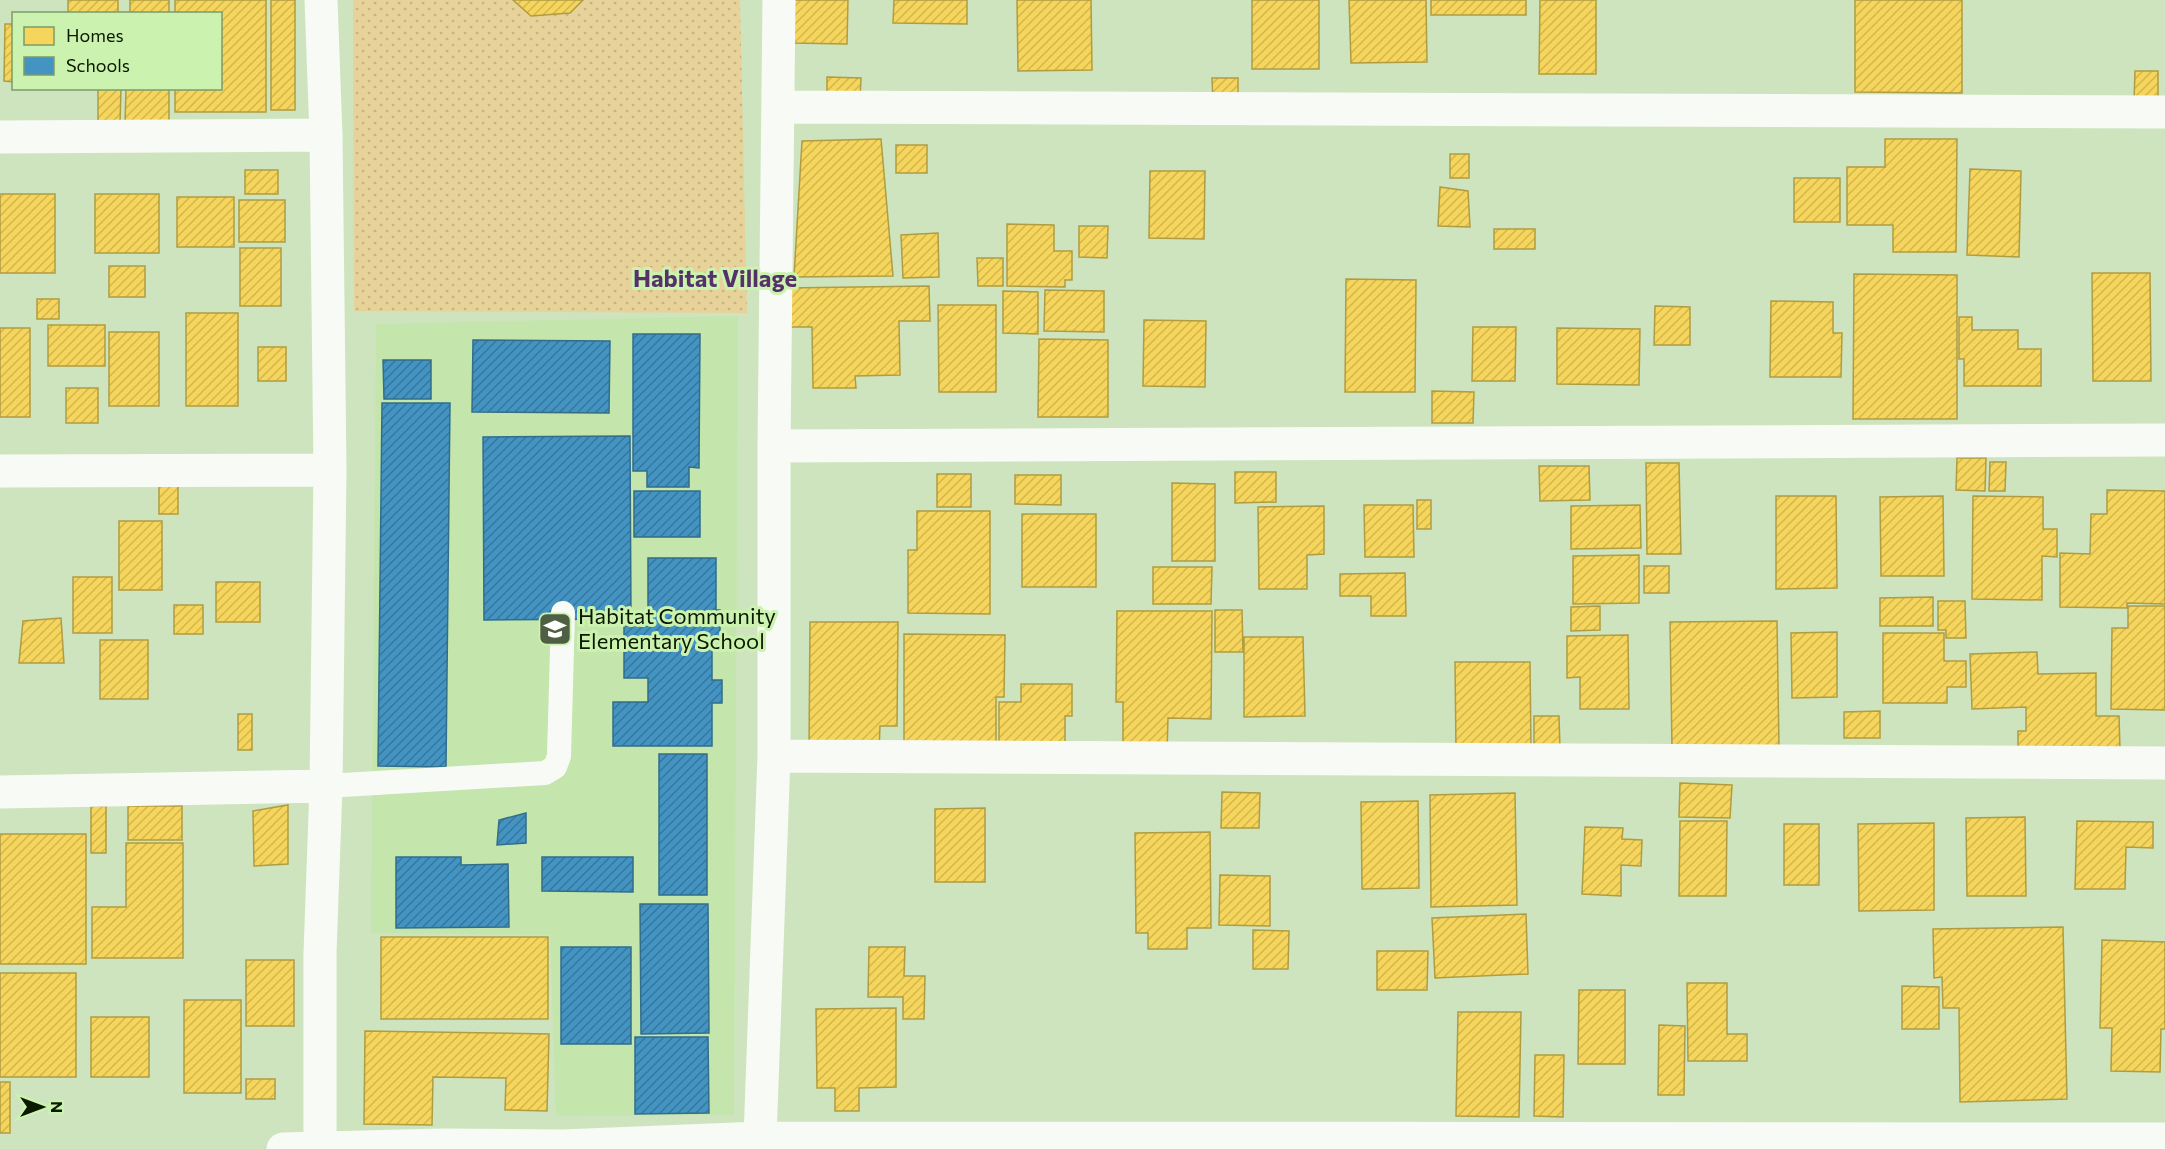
<svg xmlns="http://www.w3.org/2000/svg" width="2165" height="1149" viewBox="0 0 2165 1149" font-family="Commissioner,sans-serif">
	<style>
		.built { fill: #c4e6ac }
		.park { fill: url(#park-dots) }
		.homes { fill: url(#homes-hatch); stroke: #b09c41; stroke-width: 1.5 }
		.schools { fill: url(#schools-hatch); stroke: #326e89; stroke-width: 1.5 }
		.lines { fill: none; stroke-linecap: round; stroke-linejoin: round }
		.lane { stroke: #f8fbf5; stroke-width: 24 }
		.street { stroke: #f8fbf5; stroke-width: 33 }
		.labels { text-anchor: middle; stroke-width: 6; stroke-linejoin: round; paint-order: stroke }
		.poi-label { font-size: 22px; fill: #0b1802; stroke: #cbf3af; text-anchor: start }
		.neighbourhood-label { font-size: 24px; font-weight: bold; fill: #563169; stroke: #cbf3af }
	</style>
	<defs>
		<pattern id="park-dots" width="8" height="8" patternUnits="userSpaceOnUse" patternTransform="scale(1.5)"><rect width="8" height="8" fill="#e7d299"/><path d="M2 2h.1M6 6h.1" fill="none" stroke="#c5b482" stroke-width="1.8" stroke-linecap="round"/></pattern>
		<pattern id="homes-hatch" width="6" height="6" patternUnits="userSpaceOnUse" patternTransform="scale(1.5)"><rect width="6" height="6" fill="#f6d55c"/><path d="M-1 1l2-2M0 6l6-6M5 7l2-2" fill="none" stroke="#d2b64e"/></pattern>
		<pattern id="schools-hatch" width="6" height="6" patternUnits="userSpaceOnUse" patternTransform="scale(1.5)"><rect width="6" height="6" fill="#4393c3"/><path d="M-1 1l2-2M0 6l6-6M5 7l2-2" fill="none" stroke="#36779c"/></pattern>
	</defs>
	<rect width="100%" height="100%" fill="#cee4be"/>
	<path class="built" d="M 738,316 L 734,1115 L 556,1116 L 550,935 L 371,933 L 376,324 Z"/>
	<path class="park" d="M 353,0 L 740,0 L 747,313 L 354,311 Z"/>
	<path class="homes" d="M 68,0 L 118,0 L 118,14 L 68,14 Z
		M 130,0 L 169,0 L 169,14 L 130,14 Z
		M 175,0 L 266,0 L 266,112 L 175,112 L 175,88 L 220,88 L 220,14 L 175,14 Z
		M 271,0 L 295,0 L 295,110 L 271,110 Z
		M 513,0 L 583,0 L 570,13 L 531,16 Z
		M 792,0 L 848,0 L 847,44 L 791,43 Z
		M 894,0 L 967,0 L 967,24 L 893,23 Z
		M 1017,0 L 1091,0 L 1092,70 L 1018,71 Z
		M 1252,0 L 1319,0 L 1319,69 L 1252,69 Z
		M 1349,0 L 1426,0 L 1427,62 L 1351,63 Z
		M 1431,0 L 1526,0 L 1526,15 L 1431,15 Z
		M 1540,0 L 1596,0 L 1596,74 L 1539,74 Z
		M 1855,0 L 1962,0 L 1962,93 L 1855,92 Z
		M 5,24 L 14,24 L 14,82 L 4,81 Z
		M 2135,71 L 2158,71 L 2158,102 L 2134,102 Z
		M 827,77 L 861,78 L 860,100 L 827,100 Z
		M 1212,78 L 1238,78 L 1238,103 L 1213,103 Z
		M 98,88 L 121,88 L 120,123 L 98,122 Z
		M 126,88 L 169,88 L 169,123 L 125,123 Z
		M 881,139 L 893,276 L 794,277 L 802,141 Z
		M 1885,139 L 1957,139 L 1956,252 L 1893,252 L 1893,225 L 1847,225 L 1847,167 L 1885,167 Z
		M 896,145 L 927,145 L 927,173 L 896,173 Z
		M 1450,154 L 1469,154 L 1469,178 L 1450,178 Z
		M 1970,169 L 2021,171 L 2019,257 L 1967,255 Z
		M 245,170 L 278,170 L 278,194 L 245,194 Z
		M 1150,171 L 1205,171 L 1204,239 L 1149,238 Z
		M 1794,178 L 1840,178 L 1840,222 L 1794,222 Z
		M 1440,187 L 1468,191 L 1470,227 L 1438,226 Z
		M 0,194 L 55,194 L 55,273 L 0,273 Z
		M 95,194 L 159,194 L 159,253 L 95,253 Z
		M 177,197 L 234,197 L 234,247 L 177,247 Z
		M 239,200 L 285,200 L 285,242 L 239,242 Z
		M 1007,224 L 1054,225 L 1054,251 L 1072,251 L 1072,280 L 1065,280 L 1065,287 L 1007,286 Z
		M 1079,226 L 1108,226 L 1107,258 L 1079,257 Z
		M 1494,229 L 1535,229 L 1535,249 L 1494,249 Z
		M 938,233 L 939,277 L 903,278 L 901,235 Z
		M 240,248 L 281,248 L 281,306 L 240,306 Z
		M 977,258 L 1003,258 L 1003,286 L 978,286 Z
		M 109,266 L 145,266 L 145,297 L 109,297 Z
		M 2092,273 L 2150,273 L 2151,381 L 2093,381 Z
		M 1854,274 L 1957,275 L 1957,419 L 1853,419 Z
		M 1346,279 L 1416,280 L 1415,392 L 1345,392 Z
		M 929,286 L 930,321 L 899,321 L 900,375 L 855,376 L 856,388 L 813,388 L 812,327 L 785,327 L 784,288 Z
		M 1045,290 L 1104,291 L 1104,332 L 1044,331 Z
		M 1003,291 L 1038,292 L 1038,334 L 1003,333 Z
		M 37,299 L 59,299 L 59,319 L 37,319 Z
		M 1771,301 L 1833,302 L 1833,333 L 1842,333 L 1841,377 L 1770,377 Z
		M 938,305 L 996,305 L 996,392 L 939,392 Z
		M 1655,306 L 1690,307 L 1690,345 L 1654,345 Z
		M 186,313 L 238,313 L 238,406 L 186,406 Z
		M 1959,317 L 1972,317 L 1972,330 L 2018,330 L 2018,349 L 2041,349 L 2041,386 L 1964,386 L 1964,359 L 1959,359 Z
		M 1144,320 L 1206,321 L 1205,387 L 1143,386 Z
		M 48,325 L 105,325 L 105,366 L 48,366 Z
		M 1473,327 L 1516,327 L 1515,381 L 1472,381 Z
		M 0,328 L 30,328 L 30,417 L 0,417 Z
		M 1557,328 L 1640,329 L 1639,385 L 1557,384 Z
		M 109,332 L 159,332 L 159,406 L 109,406 Z
		M 1039,339 L 1108,340 L 1108,417 L 1038,417 Z
		M 258,347 L 286,347 L 286,381 L 258,381 Z
		M 66,388 L 98,388 L 98,423 L 66,423 Z
		M 1432,391 L 1474,392 L 1473,423 L 1432,423 Z
		M 1957,458 L 1986,458 L 1985,491 L 1956,490 Z
		M 1990,462 L 2006,462 L 2005,491 L 1989,491 Z
		M 1646,463 L 1679,463 L 1681,554 L 1647,554 Z
		M 1539,466 L 1589,466 L 1590,500 L 1540,501 Z
		M 1235,472 L 1276,472 L 1276,502 L 1235,503 Z
		M 937,474 L 971,474 L 971,507 L 937,507 Z
		M 1015,475 L 1061,475 L 1061,505 L 1015,504 Z
		M 1172,483 L 1215,484 L 1215,561 L 1172,561 Z
		M 159,485 L 178,485 L 178,514 L 159,514 Z
		M 2107,490 L 2165,491 L 2165,604 L 2127,603 L 2127,608 L 2060,607 L 2060,553 L 2090,554 L 2091,514 L 2107,514 Z
		M 1776,496 L 1836,496 L 1837,588 L 1776,589 Z
		M 1943,496 L 1944,576 L 1881,576 L 1880,497 Z
		M 1973,496 L 2043,497 L 2043,529 L 2057,529 L 2057,557 L 2042,556 L 2042,600 L 1972,599 Z
		M 1417,500 L 1431,500 L 1431,529 L 1417,529 Z
		M 1364,505 L 1413,505 L 1414,557 L 1365,557 Z
		M 1640,505 L 1641,548 L 1571,549 L 1571,506 Z
		M 1324,506 L 1324,554 L 1307,555 L 1307,589 L 1259,589 L 1258,507 Z
		M 917,511 L 990,511 L 990,614 L 908,613 L 908,550 L 917,550 Z
		M 1022,514 L 1096,514 L 1096,587 L 1022,587 Z
		M 119,521 L 162,521 L 162,590 L 119,590 Z
		M 1639,555 L 1639,603 L 1573,604 L 1573,556 Z
		M 1644,566 L 1669,566 L 1669,593 L 1644,593 Z
		M 1153,567 L 1212,567 L 1211,604 L 1153,604 Z
		M 1405,573 L 1406,616 L 1371,616 L 1371,596 L 1340,596 L 1340,574 Z
		M 73,577 L 112,577 L 112,633 L 73,633 Z
		M 216,582 L 260,582 L 260,622 L 216,622 Z
		M 1933,597 L 1933,626 L 1880,626 L 1880,598 Z
		M 1938,601 L 1965,601 L 1966,638 L 1946,638 L 1946,630 L 1938,630 Z
		M 174,605 L 203,605 L 203,634 L 174,634 Z
		M 1600,606 L 1600,630 L 1571,631 L 1571,607 Z
		M 2128,606 L 2165,606 L 2165,710 L 2111,709 L 2112,628 L 2128,628 Z
		M 1215,610 L 1242,610 L 1243,652 L 1215,652 Z
		M 1117,611 L 1212,611 L 1211,719 L 1168,718 L 1167,753 L 1123,753 L 1123,702 L 1116,702 Z
		M 61,618 L 64,663 L 19,663 L 23,621 Z
		M 1777,621 L 1779,748 L 1672,749 L 1670,622 Z
		M 810,622 L 898,622 L 897,726 L 880,726 L 879,752 L 809,752 Z
		M 1837,632 L 1837,697 L 1792,698 L 1791,633 Z
		M 1883,633 L 1944,633 L 1944,661 L 1966,661 L 1966,687 L 1947,687 L 1947,703 L 1883,703 Z
		M 904,634 L 1005,635 L 1004,697 L 996,697 L 996,750 L 904,750 Z
		M 1628,635 L 1629,709 L 1580,709 L 1580,677 L 1567,678 L 1567,636 Z
		M 1244,637 L 1303,637 L 1305,716 L 1244,717 Z
		M 100,640 L 148,640 L 148,699 L 100,699 Z
		M 2037,652 L 2038,674 L 2096,673 L 2096,716 L 2119,716 L 2120,749 L 2018,751 L 2018,731 L 2026,731 L 2026,707 L 1972,709 L 1970,654 Z
		M 1455,662 L 1530,662 L 1531,751 L 1456,752 Z
		M 1021,684 L 1072,684 L 1072,716 L 1065,716 L 1065,752 L 999,752 L 999,702 L 1021,702 Z
		M 1880,711 L 1880,738 L 1844,738 L 1844,712 Z
		M 238,714 L 252,714 L 252,750 L 238,750 Z
		M 1534,716 L 1559,716 L 1560,749 L 1534,750 Z
		M 1680,783 L 1732,785 L 1730,818 L 1679,817 Z
		M 1222,792 L 1260,793 L 1259,828 L 1221,828 Z
		M 1515,793 L 1517,905 L 1431,907 L 1430,795 Z
		M 1418,801 L 1419,888 L 1362,889 L 1361,802 Z
		M 288,805 L 288,864 L 254,866 L 253,811 Z
		M 91,806 L 106,806 L 106,853 L 91,853 Z
		M 128,806 L 182,806 L 182,840 L 128,840 Z
		M 985,808 L 985,882 L 935,882 L 935,809 Z
		M 2025,817 L 2026,896 L 1967,896 L 1966,818 Z
		M 1680,821 L 1727,821 L 1726,896 L 1679,896 Z
		M 2077,821 L 2153,822 L 2153,848 L 2126,847 L 2125,889 L 2075,889 Z
		M 1934,823 L 1934,910 L 1859,911 L 1858,824 Z
		M 1784,824 L 1819,824 L 1819,885 L 1784,885 Z
		M 1585,827 L 1623,828 L 1622,839 L 1642,840 L 1641,866 L 1621,865 L 1621,896 L 1582,894 Z
		M 1210,832 L 1211,928 L 1187,928 L 1187,949 L 1148,949 L 1148,933 L 1136,933 L 1135,833 Z
		M 0,834 L 86,834 L 86,964 L 0,964 Z
		M 126,843 L 183,843 L 183,958 L 92,958 L 92,907 L 126,907 Z
		M 1220,875 L 1270,876 L 1270,926 L 1219,925 Z
		M 1526,914 L 1528,974 L 1435,978 L 1432,918 Z
		M 2063,927 L 2067,1099 L 1960,1102 L 1959,1008 L 1943,1008 L 1942,977 L 1934,978 L 1933,929 Z
		M 1253,930 L 1289,931 L 1288,969 L 1253,969 Z
		M 381,937 L 548,937 L 548,1019 L 381,1019 Z
		M 2102,940 L 2165,942 L 2165,1029 L 2161,1029 L 2160,1072 L 2111,1071 L 2112,1028 L 2100,1028 Z
		M 869,947 L 905,947 L 904,976 L 925,976 L 924,1019 L 903,1019 L 903,997 L 868,997 Z
		M 1377,951 L 1428,951 L 1427,990 L 1377,990 Z
		M 246,960 L 294,960 L 294,1026 L 246,1026 Z
		M 0,973 L 76,973 L 76,1077 L 0,1077 Z
		M 1687,983 L 1727,983 L 1727,1034 L 1747,1034 L 1747,1061 L 1688,1061 Z
		M 1902,986 L 1939,987 L 1939,1029 L 1902,1029 Z
		M 1579,990 L 1625,990 L 1625,1064 L 1578,1064 Z
		M 184,1000 L 241,1000 L 241,1093 L 184,1093 Z
		M 896,1008 L 896,1087 L 859,1088 L 859,1111 L 835,1111 L 835,1088 L 817,1088 L 816,1009 Z
		M 1458,1012 L 1521,1012 L 1519,1117 L 1456,1116 Z
		M 91,1017 L 149,1017 L 149,1077 L 91,1077 Z
		M 1659,1025 L 1685,1026 L 1684,1095 L 1658,1095 Z
		M 365,1031 L 549,1034 L 547,1111 L 505,1110 L 506,1078 L 433,1077 L 432,1125 L 364,1124 Z
		M 1535,1055 L 1564,1055 L 1563,1117 L 1534,1116 Z
		M 246,1079 L 275,1079 L 275,1099 L 246,1099 Z
		M 0,1082 L 10,1082 L 10,1133 L 0,1133 Z"/>
	<path class="schools" d="M 633,334 L 700,334 L 699,468 L 689,467 L 689,487 L 647,487 L 647,471 L 633,471 Z
		M 473,340 L 610,341 L 609,413 L 472,412 Z
		M 383,360 L 431,360 L 431,399 L 384,399 Z
		M 382,403 L 450,403 L 446,767 L 378,766 Z
		M 630,436 L 631,619 L 484,620 L 483,437 Z
		M 634,491 L 700,491 L 700,537 L 634,537 Z
		M 648,558 L 716,558 L 716,610 L 720,610 L 720,637 L 712,637 L 712,680 L 722,680 L 722,703 L 712,703 L 712,746 L 613,746 L 613,702 L 648,702 L 648,678 L 624,678 L 624,626 L 648,626 Z
		M 659,754 L 707,754 L 707,895 L 659,895 Z
		M 526,813 L 526,843 L 497,845 L 499,820 Z
		M 396,857 L 461,857 L 461,865 L 508,864 L 509,927 L 396,928 Z
		M 542,857 L 633,857 L 633,892 L 542,891 Z
		M 640,904 L 708,904 L 709,1033 L 641,1034 Z
		M 561,947 L 631,947 L 631,1044 L 561,1044 Z
		M 635,1037 L 708,1037 L 709,1113 L 635,1114 Z"/>
	<g class="lines">
		<path class="lane" d="M 326,786 L 545,773 L 555,767 L 559,756 L 563,613"/>
		<path class="street" d="M 778,107 L 2165,112
			M 0,137 L 326,135
			M 774,446 L 2165,440
			M 0,471 L 330,470
			M 774,756 L 2165,763
			M 0,792 L 326,786
			M 760,1138 L 774,756 L 774,446 L 779,0
			M 283,1149 L 442,1145 L 562,1146 L 760,1138 L 2165,1139
			M 320,1149 L 320,953 L 326,786 L 330,470 L 326,135 L 321,0"/>
	</g>
	<defs>
		<symbol id="school-square" viewBox="-11 -11 22 22"><rect x="-9" y="-9" width="18" height="18" rx="4" fill="#4f5f44" stroke="#cbf3af"/><path d="M0-5L7-2L0 1L-7-2ZM-4 1L0 2.5L4 1V4Q0 6-4 4Z" fill="#fff"/></symbol>
	</defs>
	<g fill-rule="evenodd">
		<use href="#school-square" x="536" y="610" width="38" height="38"/>
	</g>
	<g class="labels">
		<g class="poi-label">
			<text x="578" y="624">Habitat Community<tspan x="578" dy="25">Elementary School</tspan></text>
		</g>
		<g class="neighbourhood-label">
			<text x="715" y="287">Habitat Village</text>
		</g>
	</g>
	<rect x="12" y="12" width="210" height="78" fill="#cbf3af" stroke="#7e9b6a" stroke-width="1.5"/>
	<rect x="24" y="27" width="30" height="18" fill="#f6d55c" stroke="#7e9b6a" stroke-width="1.5"/>
	<text x="66" y="42" font-size="18" fill="#0b1802">Homes</text>
	<rect x="24" y="57" width="30" height="18" fill="#4393c3" stroke="#7e9b6a" stroke-width="1.5"/>
	<text x="66" y="72" font-size="18" fill="#0b1802">Schools</text>
	<g transform="translate(42 1107) rotate(90)" stroke="#cbf3af" stroke-width="4.5" paint-order="stroke">
	<path d="M0-4.5L10 22L0 15L-10 22Z" fill="#0b1802"/>
	<text y="-9" font-size="16" font-weight="bold" text-anchor="middle" fill="#0b1802">N</text>
	</g>
</svg>
